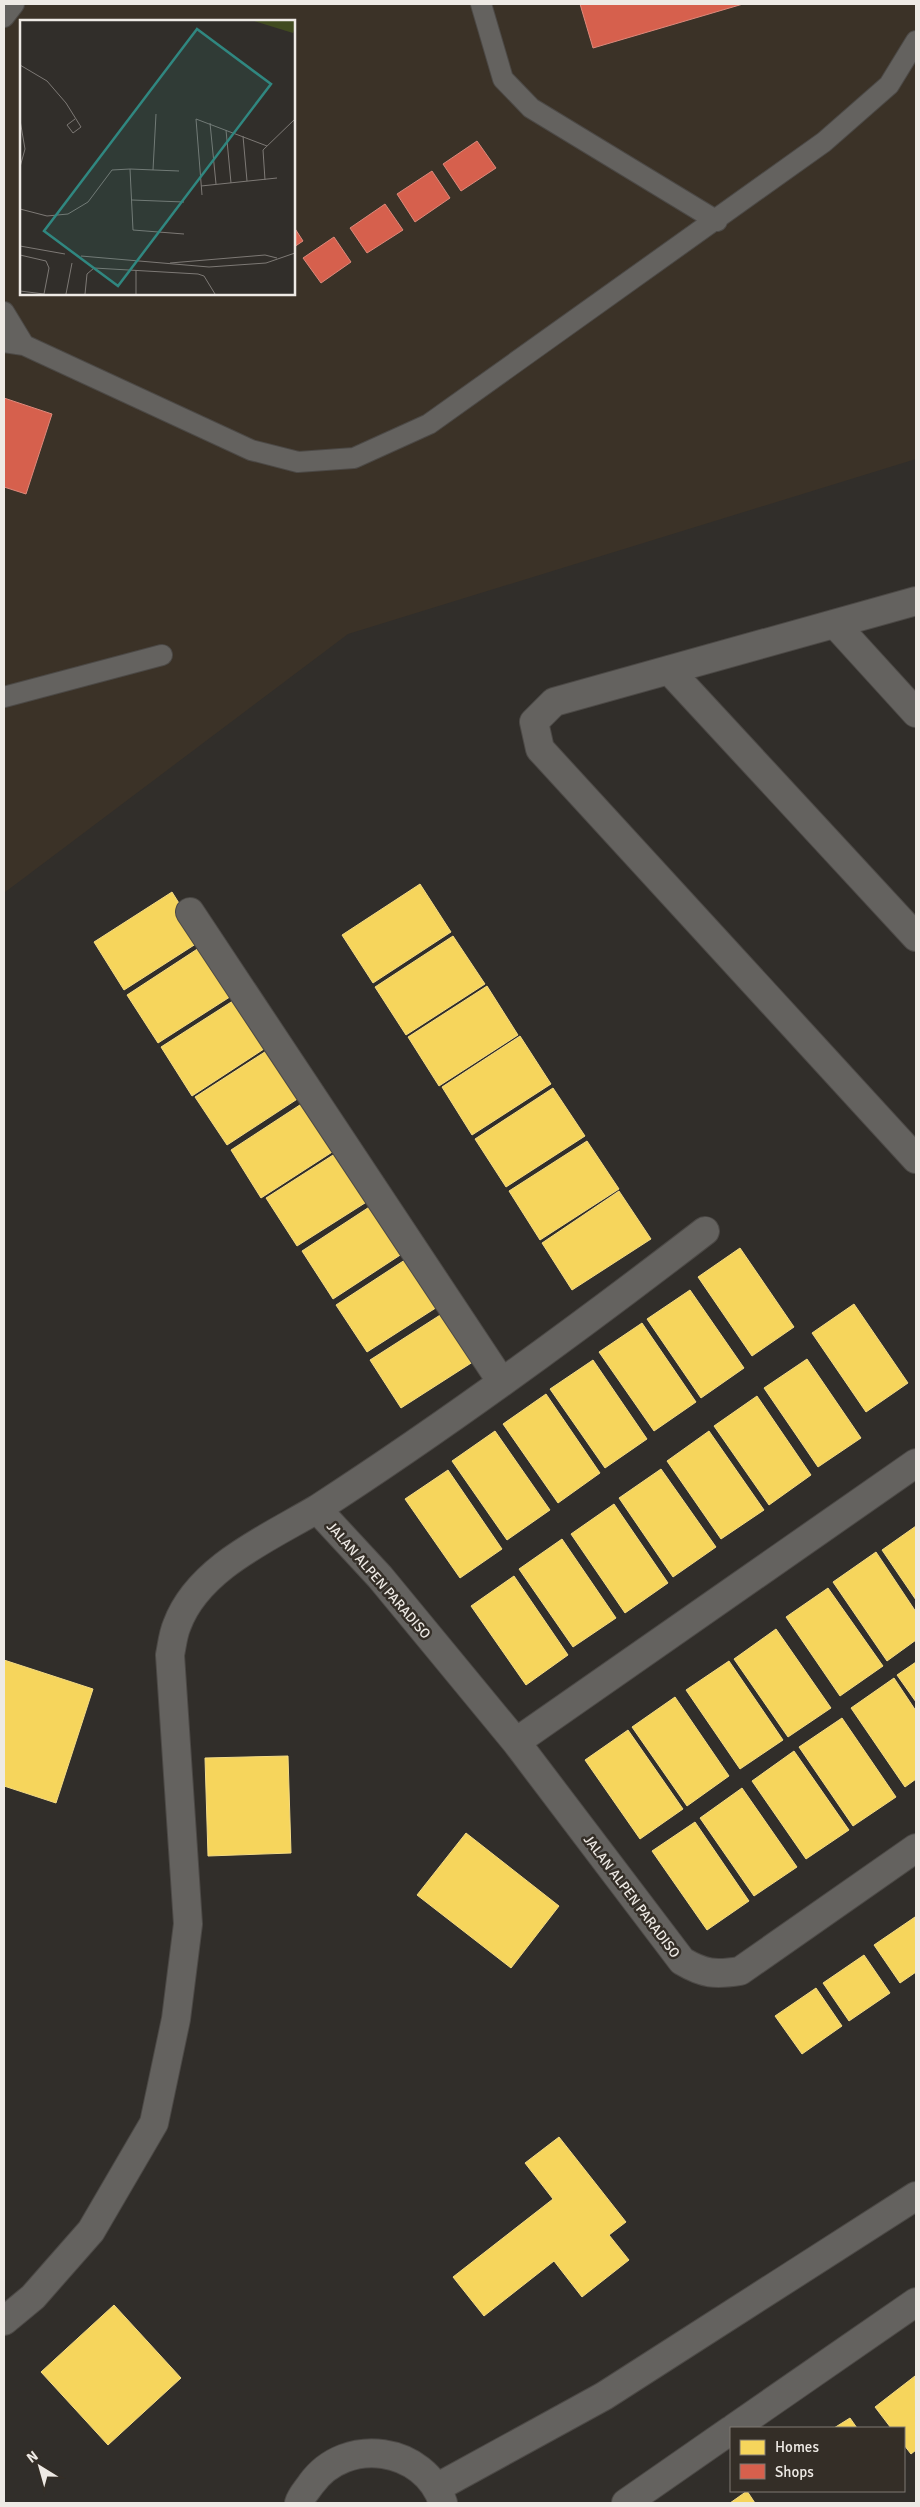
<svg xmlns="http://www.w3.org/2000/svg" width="920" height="2507" viewBox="0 0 920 2507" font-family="Signika,sans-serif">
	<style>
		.built { fill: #3b3227; fill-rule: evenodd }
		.homes { fill: #f6d55c; stroke: #f4db85 }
		.shops { fill: #d6604d; stroke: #dd897b }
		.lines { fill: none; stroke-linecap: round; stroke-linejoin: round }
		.lane-casing { stroke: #4c4946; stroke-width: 22 }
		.street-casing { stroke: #4c4946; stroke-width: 30 }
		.lane { stroke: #64625f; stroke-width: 20 }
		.street { stroke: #64625f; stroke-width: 28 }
		.labels { text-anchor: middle; stroke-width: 5; stroke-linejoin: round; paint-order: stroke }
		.street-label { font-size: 14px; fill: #eeeae5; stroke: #342e27 }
		.inset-road { fill: none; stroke: #7d7975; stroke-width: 1 }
		.view { fill: #308780; fill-opacity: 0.15; stroke: #308780; stroke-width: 2.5 }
		.inset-edge { fill: none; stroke: #eeeae5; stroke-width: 2.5 }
	</style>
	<rect width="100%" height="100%" fill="#312e2a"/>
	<path class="built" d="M 4,4 L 916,4 L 916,459 L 348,634 L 4,893 ZM 21,21 L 294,21 L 294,294 L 21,294 Z"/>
	<path class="homes" d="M 420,884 L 451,932 L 373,983 L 342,935 Z
		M 172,892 L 202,940 L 124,990 L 94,942 Z
		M 453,936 L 485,984 L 406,1035 L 375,987 Z
		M 205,944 L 236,993 L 158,1043 L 127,995 Z
		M 487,986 L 518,1035 L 439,1086 L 408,1037 Z
		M 239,997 L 270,1045 L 192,1096 L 161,1047 Z
		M 520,1036 L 551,1084 L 472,1135 L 442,1087 Z
		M 274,1046 L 305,1094 L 227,1145 L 195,1097 Z
		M 553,1088 L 585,1136 L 506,1187 L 475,1139 Z
		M 309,1099 L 340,1147 L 261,1198 L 231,1150 Z
		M 587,1141 L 619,1189 L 540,1240 L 509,1191 Z
		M 344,1148 L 376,1196 L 297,1246 L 266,1198 Z
		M 619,1191 L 651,1239 L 572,1290 L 542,1243 Z
		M 380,1200 L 411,1248 L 333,1299 L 302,1251 Z
		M 740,1248 L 794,1327 L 752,1356 L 698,1277 Z
		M 414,1254 L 445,1302 L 367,1352 L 336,1305 Z
		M 690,1290 L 744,1368 L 701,1398 L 647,1319 Z
		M 854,1304 L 908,1383 L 866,1412 L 812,1333 Z
		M 448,1310 L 479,1358 L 401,1408 L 370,1360 Z
		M 642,1323 L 696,1402 L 654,1431 L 599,1352 Z
		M 807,1359 L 861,1438 L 818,1467 L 764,1388 Z
		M 593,1360 L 647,1439 L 605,1468 L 550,1389 Z
		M 546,1394 L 600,1473 L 558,1503 L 503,1424 Z
		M 757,1396 L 811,1475 L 769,1505 L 714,1426 Z
		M 495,1431 L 550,1510 L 507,1540 L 452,1461 Z
		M 709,1431 L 764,1510 L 721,1539 L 667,1461 Z
		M 661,1469 L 716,1547 L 673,1577 L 619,1498 Z
		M 448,1470 L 502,1549 L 460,1578 L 405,1499 Z
		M 614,1504 L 668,1583 L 625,1613 L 571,1534 Z
		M 916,1526 L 916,1600 L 882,1550 Z
		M 562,1539 L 616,1618 L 573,1647 L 519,1569 Z
		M 876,1552 L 916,1612 L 916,1640 L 887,1661 L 833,1582 Z
		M 514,1576 L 568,1655 L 526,1685 L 471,1606 Z
		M 828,1588 L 883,1666 L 840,1696 L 786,1617 Z
		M 776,1629 L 831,1708 L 788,1737 L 734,1659 Z
		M 4,1660 L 93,1689 L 56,1803 L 4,1786 Z
		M 729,1661 L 783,1740 L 740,1769 L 686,1690 Z
		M 916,1662 L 916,1702 L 897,1675 Z
		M 894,1678 L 916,1711 L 916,1779 L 905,1787 L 851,1708 Z
		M 675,1697 L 729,1776 L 687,1806 L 632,1727 Z
		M 842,1718 L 896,1797 L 853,1826 L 799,1747 Z
		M 628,1730 L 683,1809 L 640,1839 L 585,1760 Z
		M 794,1751 L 849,1830 L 806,1859 L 752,1781 Z
		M 288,1756 L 291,1853 L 208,1856 L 205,1758 Z
		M 742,1788 L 797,1867 L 754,1896 L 700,1818 Z
		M 695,1822 L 749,1901 L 707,1930 L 652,1851 Z
		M 466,1833 L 559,1906 L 511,1968 L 417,1895 Z
		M 915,1917 L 916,1972 L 900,1983 L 874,1945 Z
		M 864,1955 L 890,1993 L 849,2021 L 823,1983 Z
		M 816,1988 L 842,2026 L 802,2054 L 775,2016 Z
		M 559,2137 L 626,2222 L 609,2235 L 629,2260 L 582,2297 L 554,2261 L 484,2316 L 453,2277 L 553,2199 L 525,2163 Z
		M 114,2305 L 181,2378 L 108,2445 L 41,2372 Z
		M 915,2376 L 916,2450 L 911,2454 L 904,2445 L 904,2428 L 891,2428 L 875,2407 Z
		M 850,2418 L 857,2428 L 834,2428 Z
		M 747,2491 L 755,2503 L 730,2503 Z"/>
	<path class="shops" d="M 580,4 L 743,4 L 593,48 Z
		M 477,141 L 496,168 L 461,191 L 443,164 Z
		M 432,171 L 450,198 L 415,222 L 397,194 Z
		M 385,204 L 403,230 L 367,253 L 350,228 Z
		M 294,227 L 303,241 L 294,247 Z
		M 334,237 L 351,262 L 321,283 L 303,258 Z
		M 4,398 L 52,414 L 26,494 L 4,487 Z"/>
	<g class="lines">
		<defs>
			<path id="lane" d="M 481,4 L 503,79 L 531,108 L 717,221
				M 4,17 L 14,4
				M 4,312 L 24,345
				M 4,342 L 24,345 L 251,450 L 298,462 L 354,458 L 429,424 L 824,142 L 889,85 L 916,41
				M 4,697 L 162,655"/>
			<path id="street" d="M 916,601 L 554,702 L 534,722 L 540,749 L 916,1159
				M 835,624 L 916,713
				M 669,670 L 916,937
				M 190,912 L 501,1381
				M 317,1509 C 450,1423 579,1328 705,1231
				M 516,1742 L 916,1463
				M 4,2321 L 33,2297 L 91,2231 L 154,2123 L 176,2019 L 188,1924 L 170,1655 C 172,1645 173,1634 177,1625 C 198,1568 268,1538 317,1509 L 380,1577 L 516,1742 L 682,1961 C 704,1974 715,1975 740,1971 L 916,1848
				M 734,2428 L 916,2302
				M 438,2487 L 604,2396 L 916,2196
				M 299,2503 C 301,2496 307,2490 311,2484 C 346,2435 425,2447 443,2503
				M 626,2503 L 731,2430"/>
		</defs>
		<use href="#lane" class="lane-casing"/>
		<use href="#street" class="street-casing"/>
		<use href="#lane" class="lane"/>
		<use href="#street" class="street"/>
	</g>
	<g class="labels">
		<g class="street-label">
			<text transform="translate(379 1580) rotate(49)" y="5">JALAN ALPEN PARADISO</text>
			<text transform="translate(632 1896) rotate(53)" y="5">JALAN ALPEN PARADISO</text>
		</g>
	</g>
	<g transform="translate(20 20)">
		<rect width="275" height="275" fill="#312e2a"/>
		<path d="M 234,1 L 275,1 L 275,8 L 273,13 Z" fill="#414b20"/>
		<path class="inset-road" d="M 0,45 L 27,61 L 46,83 L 61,107 L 53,113 L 47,105 L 55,99M 0,100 L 5,129 L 0,147M 190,103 L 196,164M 206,110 L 211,163M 223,116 L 227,161M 110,149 L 159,151M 133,150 L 136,94M 245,160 L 243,130 L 275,99M 181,166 L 257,158M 182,175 L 176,99 L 247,126M 112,180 L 164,182M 0,189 L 27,196 L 48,194 L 68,182 L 92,150 L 110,149 L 113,210 L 164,214M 0,226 L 45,234M 0,235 L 26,241 L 29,248 L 24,274 L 0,271M 61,236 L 189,247 L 246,243 L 275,233M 150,243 L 245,235 L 257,238M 46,274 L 52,243M 65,274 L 67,254 L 74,248 L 178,254 L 184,256 L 195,274M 116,274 L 116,250"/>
		<path class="view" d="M 177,9 L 251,64 L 98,266 L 24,211 Z"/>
		<rect width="275" height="275" class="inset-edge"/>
	</g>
	<rect width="920" height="2507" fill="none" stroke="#eeeae5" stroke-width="10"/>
	<rect x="730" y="2427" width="175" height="65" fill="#342e27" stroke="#7e7973"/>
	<rect x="740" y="2440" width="25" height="15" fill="#f6d55c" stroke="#7e7973"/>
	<text x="775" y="2452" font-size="15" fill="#eeeae5">Homes</text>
	<rect x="740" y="2464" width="25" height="15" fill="#d6604d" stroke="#7e7973"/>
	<text x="775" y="2477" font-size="15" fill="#eeeae5">Shops</text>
	<g transform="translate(40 2467) rotate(323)" stroke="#342e27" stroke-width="4" paint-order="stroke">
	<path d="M0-4L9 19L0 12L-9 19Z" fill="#eeeae5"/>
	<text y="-8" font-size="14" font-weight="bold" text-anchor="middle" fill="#eeeae5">N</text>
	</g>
</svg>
